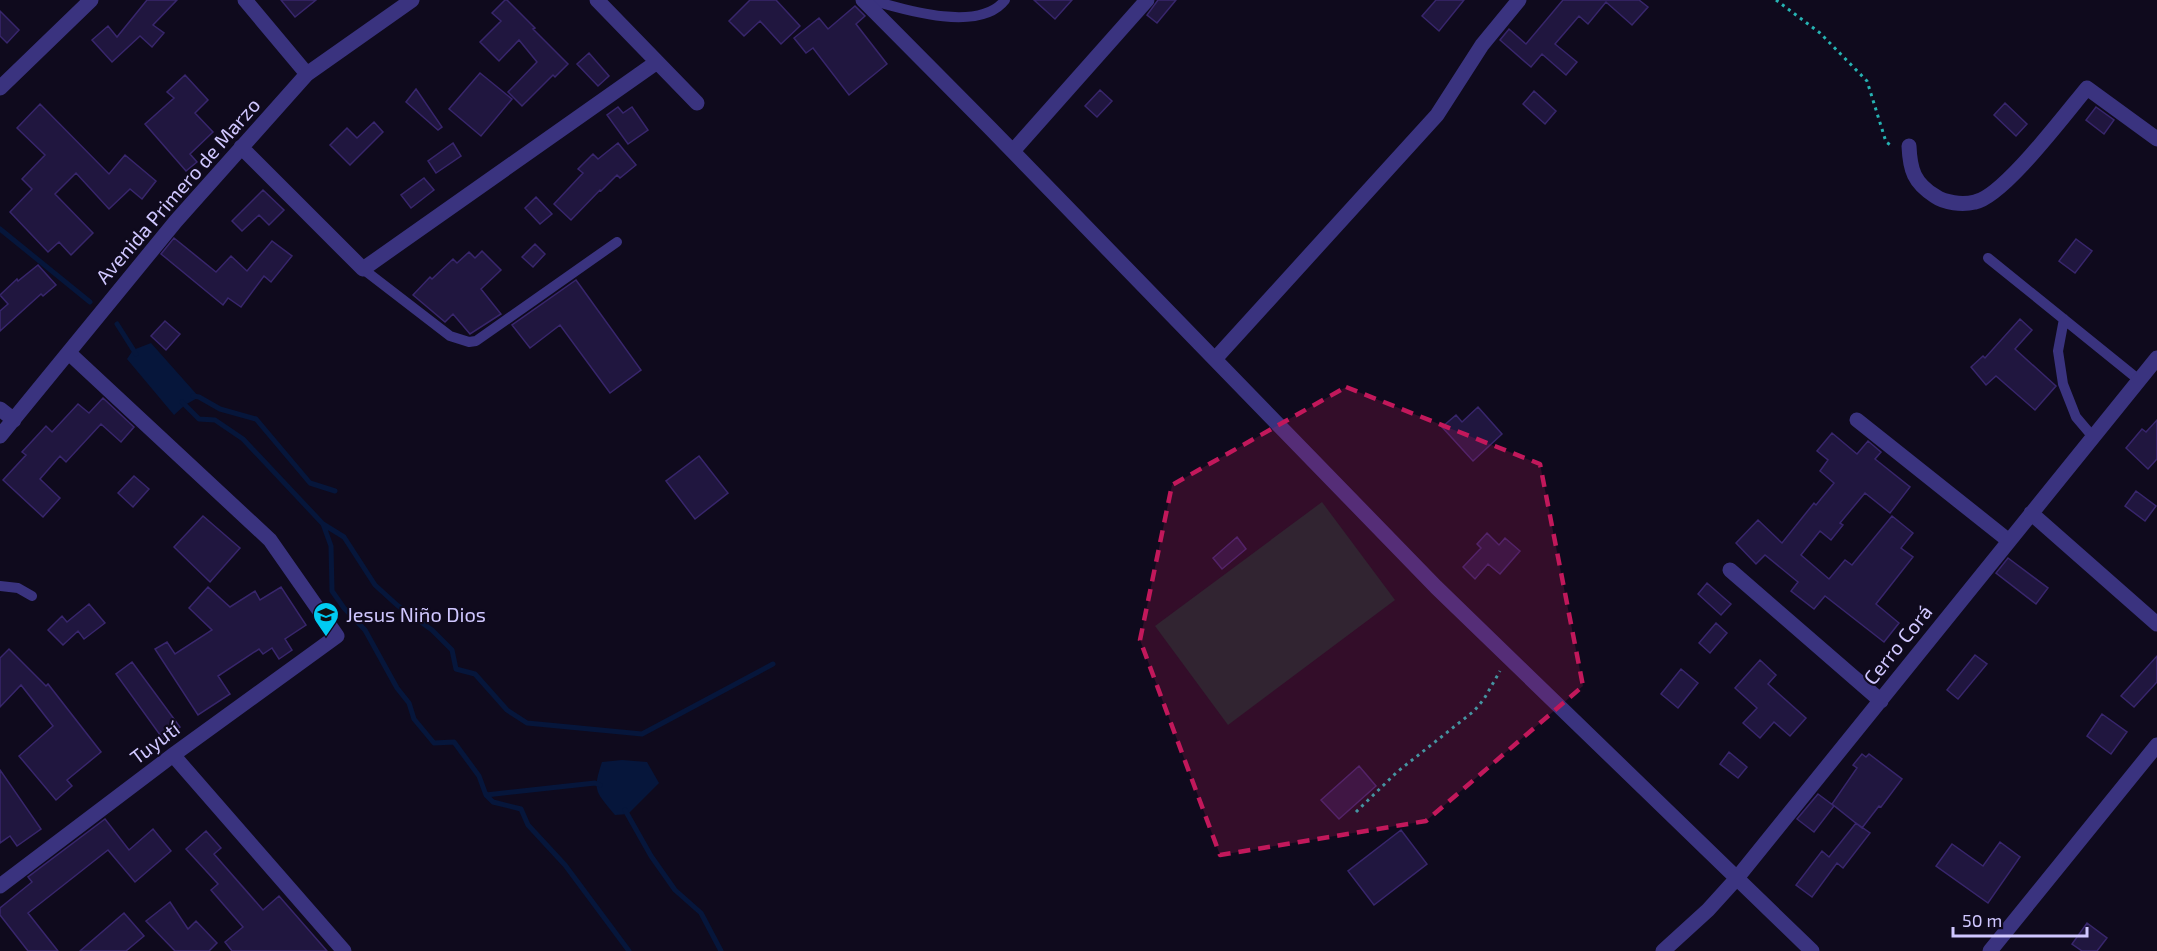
<svg xmlns="http://www.w3.org/2000/svg" width="2157" height="951" viewBox="0 0 2157 951" font-family="'Exo 2',sans-serif">
	<style>
		.green { fill: #0d2727 }
		.water { fill: #06163b }
		.lines { fill: none; stroke-linecap: round; stroke-linejoin: round }
		.stream { stroke: #06163b; stroke-width: 5 }
		.building { fill: #20163f; stroke: #38266c; stroke-width: 1.5 }
		.path { stroke: #26b3b3; stroke-width: 3; stroke-dasharray: 3 4.5; stroke-linecap: butt }
		.service { stroke: #3a337f; stroke-width: 10 }
		.minor { stroke: #3a337f; stroke-width: 15 }
		.marked { fill: #c2185b; fill-opacity: 0.2; stroke: #c2185b; stroke-width: 4.5; stroke-dasharray: 12 8; stroke-linejoin: round }
		.labels { text-anchor: middle; stroke-width: 4.5; stroke-linejoin: round; paint-order: stroke }
		.street-label { font-size: 20px; fill: #d0c7ff; stroke: #0f0a1d }
		.poi-label { font-size: 20px; fill: #d0c7ff; stroke: #0f0a1d; text-anchor: start }
	</style>
	<rect width="100%" height="100%" fill="#0f0a1d"/>
	<path class="green" d="M 1322,502 L 1395,600 L 1228,725 L 1155,626 Z"/>
	<path class="water" d="M 151,343 L 199,397 L 185,405 L 174,415 L 127,359 L 133,350 Z
		M 622,760 L 647,762 L 659,783 L 628,814 L 615,815 C 596,791 592,792 602,762 Z"/>
	<g class="lines">
		<path class="stream" d="M 0,229 L 90,302
			M 117,324 L 136,354
			M 193,396 L 199,397 L 220,409 L 256,419 L 310,483 L 335,491
			M 182,402 L 199,419 L 215,420 L 243,439 L 323,524 L 344,537 L 375,585 L 397,605 L 432,630 L 452,650 L 456,669 L 475,674 L 507,710 L 527,723 L 642,734 L 773,664
			M 323,524 L 331,546 L 332,591 L 344,608 L 365,630 L 397,688 L 409,703 L 414,719 L 434,743 L 454,742 L 479,776 L 486,795 L 493,802 L 521,809 L 528,825 L 565,865 L 629,951
			M 486,795 L 595,783 L 600,785
			M 625,810 L 651,856 L 675,890 L 701,913 L 721,951"/>
	</g>
	<path class="building" d="M 147,0 L 177,0 L 153,25 L 164,33 L 152,47 L 140,36 L 112,62 L 92,40 L 108,26 L 117,37 Z
		M 281,0 L 316,0 L 295,17 Z
		M 505,0 L 507,0 L 535,28 L 533,29 L 568,64 L 555,77 L 553,75 L 522,106 L 508,92 L 537,62 L 519,40 L 499,61 L 480,42 L 501,21 L 492,13 Z
		M 750,0 L 776,0 L 800,26 L 781,44 L 760,21 L 744,36 L 729,21 Z
		M 1034,0 L 1072,0 L 1055,19 Z
		M 1158,0 L 1176,0 L 1157,23 L 1147,15 Z
		M 1436,0 L 1464,0 L 1439,31 L 1422,16 Z
		M 1563,0 L 1639,0 L 1648,7 L 1632,25 L 1606,2 L 1588,24 L 1579,16 L 1555,44 L 1577,62 L 1566,75 L 1542,54 L 1531,67 L 1500,40 L 1509,29 L 1526,44 Z
		M 855,6 L 865,16 L 856,24 L 887,64 L 849,95 L 813,48 L 806,53 L 794,38 L 819,18 L 828,29 Z
		M 0,11 L 19,30 L 7,43 L 0,36 Z
		M 589,53 L 609,76 L 598,86 L 577,64 Z
		M 480,73 L 512,99 L 481,136 L 449,109 Z
		M 185,75 L 208,100 L 195,113 L 213,132 L 190,154 L 197,162 L 186,171 L 145,124 L 174,98 L 167,92 Z
		M 416,89 L 442,127 L 438,130 L 406,102 Z
		M 1100,90 L 1112,101 L 1097,117 L 1085,106 Z
		M 1534,91 L 1556,111 L 1545,124 L 1523,104 Z
		M 2005,103 L 2027,124 L 2016,136 L 1994,115 Z
		M 40,104 L 109,174 L 125,155 L 156,181 L 142,199 L 130,189 L 109,209 L 76,173 L 55,194 L 93,233 L 71,255 L 59,242 L 48,252 L 10,212 L 32,189 L 22,179 L 45,155 L 17,128 Z
		M 618,107 L 623,113 L 632,107 L 648,130 L 628,144 L 607,115 Z
		M 2096,107 L 2114,120 L 2104,134 L 2086,120 Z
		M 374,122 L 383,132 L 350,165 L 330,145 L 347,128 L 357,138 Z
		M 453,143 L 461,156 L 436,173 L 428,161 Z
		M 618,143 L 636,165 L 620,178 L 617,175 L 601,191 L 600,190 L 571,220 L 554,204 L 583,173 L 578,169 L 593,154 L 598,159 Z
		M 424,178 L 434,190 L 411,208 L 401,195 Z
		M 263,190 L 284,210 L 269,225 L 259,215 L 242,231 L 232,221 Z
		M 536,197 L 552,214 L 540,224 L 525,208 Z
		M 174,238 L 216,272 L 231,256 L 247,271 L 272,241 L 292,256 L 271,282 L 264,276 L 241,307 L 228,298 L 223,305 L 161,254 Z
		M 2076,239 L 2092,251 L 2075,273 L 2059,261 Z
		M 535,244 L 545,254 L 533,267 L 522,257 Z
		M 482,251 L 501,270 L 481,289 L 501,314 L 470,334 L 453,314 L 445,322 L 413,295 L 430,277 L 432,279 L 453,259 L 457,263 L 469,252 L 475,258 Z
		M 38,265 L 56,285 L 43,296 L 41,294 L 0,331 L 0,311 L 8,304 L 0,295 L 17,279 L 18,281 Z
		M 576,280 L 641,370 L 610,393 L 560,325 L 530,348 L 512,325 Z
		M 2020,319 L 2032,330 L 2015,349 L 2056,386 L 2035,410 L 1996,376 L 1986,385 L 1971,367 L 1983,356 L 1985,358 Z
		M 165,321 L 180,334 L 166,350 L 151,336 Z
		M 103,398 L 134,427 L 121,442 L 101,424 L 66,462 L 60,456 L 40,479 L 60,498 L 43,517 L 3,480 L 26,455 L 22,452 L 46,426 L 52,432 L 78,404 L 89,413 Z
		M 1478,407 L 1502,434 L 1473,461 L 1442,427 L 1456,415 L 1462,422 Z
		M 2157,420 L 2157,459 L 2148,469 L 2126,448 L 2142,429 L 2146,432 Z
		M 1832,433 L 1857,454 L 1868,441 L 1881,452 L 1875,459 L 1910,487 L 1890,513 L 1865,493 L 1840,523 L 1843,525 L 1831,540 L 1820,531 L 1801,555 L 1829,579 L 1845,560 L 1852,565 L 1892,516 L 1913,533 L 1901,548 L 1913,557 L 1876,604 L 1899,623 L 1884,642 L 1825,596 L 1814,609 L 1791,591 L 1798,582 L 1765,555 L 1756,564 L 1736,543 L 1758,520 L 1782,543 L 1814,503 L 1816,505 L 1834,483 L 1820,471 L 1828,460 L 1817,451 Z
		M 699,456 L 728,493 L 695,519 L 666,481 Z
		M 134,476 L 149,489 L 133,507 L 118,493 Z
		M 2136,491 L 2156,506 L 2145,521 L 2125,506 Z
		M 203,516 L 240,548 L 210,582 L 174,547 Z
		M 1487,533 L 1499,545 L 1505,538 L 1520,551 L 1500,574 L 1488,564 L 1475,579 L 1463,567 L 1481,548 L 1477,544 Z
		M 1237,537 L 1246,549 L 1222,569 L 1213,558 Z
		M 2008,558 L 2048,588 L 2036,604 L 1996,573 Z
		M 1707,583 L 1731,604 L 1721,615 L 1698,594 Z
		M 208,587 L 230,607 L 255,591 L 260,600 L 281,587 L 306,625 L 285,639 L 292,650 L 279,659 L 272,648 L 263,654 L 259,649 L 218,676 L 230,694 L 198,715 L 155,649 L 167,642 L 175,654 L 212,630 L 189,608 Z
		M 89,604 L 105,623 L 84,639 L 78,631 L 63,645 L 48,630 L 62,616 L 67,622 Z
		M 1716,623 L 1727,633 L 1710,653 L 1699,643 Z
		M 9,649 L 46,686 L 48,684 L 101,752 L 67,780 L 72,786 L 56,800 L 19,756 L 53,726 L 21,685 L 0,707 L 0,658 Z
		M 1975,655 L 1987,664 L 1958,699 L 1947,690 Z
		M 2157,656 L 2157,682 L 2134,707 L 2121,696 Z
		M 1760,660 L 1776,675 L 1768,684 L 1806,718 L 1790,736 L 1774,722 L 1760,738 L 1743,723 L 1757,708 L 1735,688 Z
		M 132,662 L 180,727 L 163,739 L 116,674 Z
		M 1681,669 L 1698,683 L 1678,708 L 1661,694 Z
		M 2102,714 L 2127,732 L 2111,754 L 2087,736 Z
		M 1729,752 L 1747,767 L 1738,778 L 1720,764 Z
		M 1862,754 L 1866,757 L 1869,754 L 1902,779 L 1881,807 L 1879,806 L 1862,828 L 1832,804 L 1857,768 L 1853,765 Z
		M 1359,766 L 1376,786 L 1339,819 L 1321,800 Z
		M 0,770 L 41,829 L 17,846 L 10,836 L 0,843 Z
		M 1818,794 L 1834,806 L 1814,832 L 1797,819 Z
		M 105,819 L 129,850 L 153,829 L 171,851 L 135,882 L 108,850 L 28,913 L 58,951 L 28,951 L 0,915 L 0,908 L 32,882 L 28,877 Z
		M 1856,823 L 1870,833 L 1843,868 L 1837,863 L 1812,897 L 1796,885 L 1822,851 L 1829,857 Z
		M 1401,830 L 1427,864 L 1374,905 L 1348,871 Z
		M 206,831 L 221,848 L 214,854 L 263,910 L 279,896 L 327,951 L 232,951 L 225,942 L 243,927 L 211,890 L 218,884 L 186,849 Z
		M 2000,842 L 2020,857 L 1988,903 L 1936,866 L 1952,844 L 1983,866 Z
		M 170,902 L 188,929 L 196,921 L 217,943 L 209,951 L 175,951 L 146,921 Z
		M 124,913 L 144,936 L 126,951 L 80,951 Z
		M 2087,923 L 2107,938 L 2097,951 L 2082,951 L 2072,944 Z"/>
	<g class="lines">
		<path class="path" d="M 1776,0 L 1820,33 L 1867,81 L 1886,142 L 1892,146
			M 1356,812 L 1397,772 L 1474,711 L 1484,699 L 1500,671"/>
		<path class="service" d="M 871,0 C 905,10 980,33 1005,0
			M 1988,258 L 2139,380
			M 363,269 L 450,336 L 469,342 L 476,341 L 617,242
			M 2064,319 L 2058,351 L 2063,384 L 2076,417 L 2093,437
			M 0,586 L 18,588 L 32,596"/>
		<path class="minor" d="M 245,0 L 307,74
			M 597,0 L 697,103
			M 863,0 L 990,128 L 1436,587 L 1812,951
			M 0,88 L 91,0
			M 1909,146 C 1910,170 1914,183 1935,196 C 1945,203 1962,205 1975,202 C 2003,197 2066,113 2087,88 L 2157,139
			M 241,147 L 363,269 L 657,62
			M 1013,151 L 1147,0
			M 1215,359 L 1437,115 L 1482,45 L 1519,0
			M 0,409 L 14,420
			M 1857,420 L 2009,541
			M 0,436 L 176,221 L 307,74 L 412,0
			M 2031,513 L 2157,624
			M 1730,570 L 1881,701
			M 173,755 L 344,951
			M 0,886 L 173,755 L 337,636 L 270,540 L 69,353
			M 1663,951 L 1708,910 L 1737,878 L 2157,358
			M 1990,951 L 2157,745"/>
	</g>
	<path class="marked" d="M 1346,387 L 1540,464 L 1583,686 L 1426,821 L 1220,855 L 1140,640 L 1172,485 Z"/>
	<defs>
		<symbol id="school-pin" viewBox="-11 -11 22 30"><path d="M0 17L-7.5 6A9.5 9.5 0 1 1 7.5 6Z" fill="#00cbf2" stroke="#0f0a1d"/><path d="M0-5L7-2L0 1L-7-2ZM-4 1L0 2.5L4 1V4Q0 6-4 4Z" fill="#111"/></symbol>
	</defs>
	<g fill-rule="evenodd">
		<use href="#school-pin" x="311" y="600" width="30" height="40"/>
	</g>
	<g class="labels">
		<g class="street-label">
			<text transform="translate(178 191) rotate(-49)" y="7">Avenida Primero de Marzo</text>
			<text transform="translate(1898 645) rotate(-51)" y="7">Cerro Corá</text>
			<text transform="translate(155 743) rotate(-37)" y="7">Tuyutí</text>
		</g>
		<g class="poi-label">
			<text x="346" y="622">Jesus Niño Dios</text>
		</g>
	</g>
	<path d="M1953 927v9h134v-9" fill="none" stroke="#d0c7ff" stroke-width="3"/>
	<text x="1962" y="927" font-size="18" fill="#d0c7ff" stroke="#0f0a1d" stroke-width="4.5" paint-order="stroke">50 m</text>
</svg>
